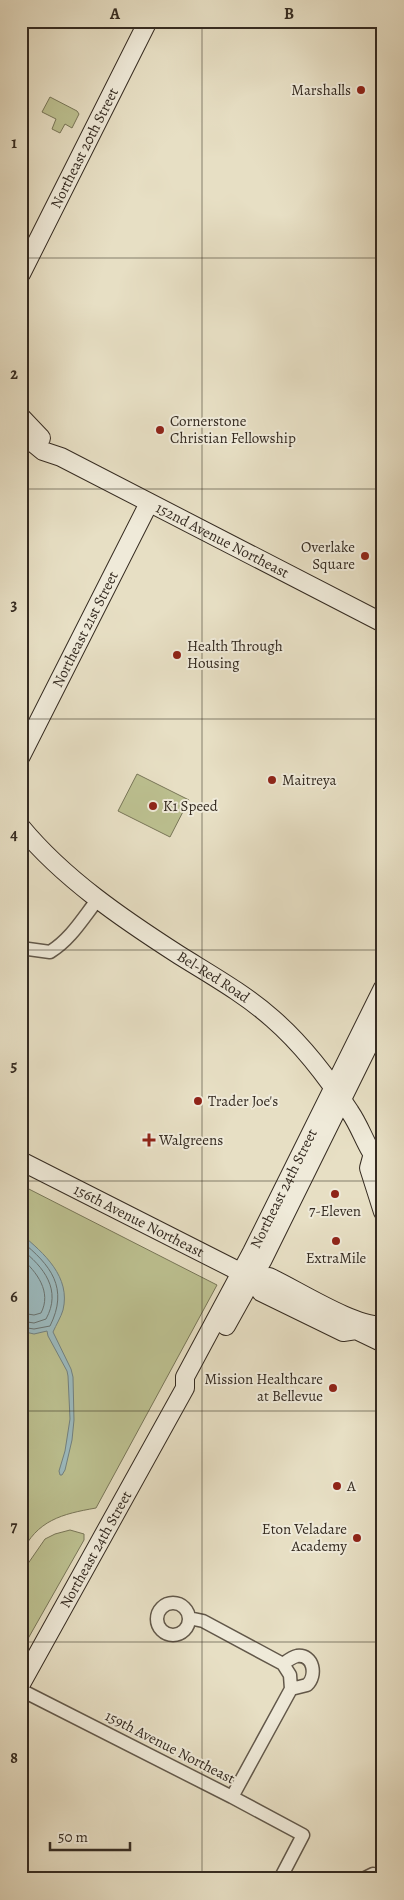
<svg xmlns="http://www.w3.org/2000/svg" width="404" height="1900" viewBox="0 0 404 1900" font-family="Alegreya,serif">
	<style>
		.green { fill: #bcc090; stroke: #787658 }
		.water { fill: #9bbabf; stroke: #728180 }
		.lines { fill: none; stroke-linecap: round; stroke-linejoin: round }
		.shore { stroke: #687270; stroke-width: 1 }
		.street-casing { stroke: #62584a; stroke-width: 15 }
		.secondary-casing { stroke: #352b21; stroke-width: 20 }
		.street { stroke: #efead9; stroke-width: 12 }
		.secondary { stroke: #efead9; stroke-width: 18 }
		.grid { fill: none; stroke: #352b21; stroke-width: 1; stroke-opacity: 0.55 }
		.poi-dot { fill: #8f2418; stroke: #efead9; stroke-width: 2 }
		.labels { text-anchor: middle; stroke-width: 4; stroke-linejoin: round; paint-order: stroke }
		.poi-label { font-size: 15px; fill: #352b21; stroke: #efead9; text-anchor: start }
		.street-label { font-size: 15px; fill: #352b21; stroke: #efead9 }
		.neatline { fill: none; stroke: #352b21; stroke-width: 2 }
		.grid-label { font-size: 16px; text-anchor: middle; font-weight: bold; fill: #352b21 }
	</style>
	<rect width="100%" height="100%" fill="#e7dfc4"/>
	<filter id="stains"><feTurbulence type="fractalNoise" baseFrequency=".004" numOctaves="4"/><feColorMatrix values="0 0 0 0 .2 0 0 0 0 .09 0 0 0 0 .02 0 0 0 .5 -.17"/></filter>
	<radialGradient id="worn" r=".72"><stop offset=".6" stop-color="#630" stop-opacity="0"/><stop offset="1" stop-color="#630" stop-opacity=".3"/></radialGradient>
	<path class="green" d="M 50,97 L 77,111 L 79,114 L 72,128 L 65,124 L 60,133 L 52,129 L 56,119 L 42,112 Z
		M 137,774 L 189,800 L 170,837 L 118,811 Z
		M 21,1185 L 217,1285 L 96,1508 C 62,1514 37,1520 21,1554 Z
		M 70,1530 L 84,1534 L 84,1540 L 21,1651 L 21,1576 L 27,1565 L 45,1539 L 55,1534 Z"/>
	<path class="water" d="M 21,1234 C 44,1253 71,1277 63,1310 C 61,1317 56,1325 53,1332 L 71,1369 L 73,1377 L 74,1420 L 72,1440 L 65,1470 L 62,1475 L 60,1475 L 59,1471 L 65,1451 L 70,1419 L 68,1376 L 67,1371 L 48,1336 L 47,1331 L 34,1334 L 21,1331 Z"/>
	<g class="lines">
		<path class="shore" d="M 21,1241 C 51,1265 69,1288 50,1326 L 34,1329 L 21,1327
			M 21,1249 C 44,1267 62,1290 46,1319 L 34,1323 L 21,1321
			M 21,1258 C 37,1272 52,1292 41,1313 L 34,1315 L 21,1313"/>
		<defs>
			<path id="street" d="M 21,948 L 50,952 C 71,939 83,918 98,899
				M157 1619a16 16 0 1 1 32 0a16 16 0 1 1-32 0Z
				M 189,1618 L 203,1621 L 283,1664 L 290,1675 L 291,1689 L 232,1797
				M 283,1664 C 287,1661 292,1657 297,1656 C 314,1654 317,1676 307,1685 L 291,1689
				M 21,1690 L 232,1797 L 303,1835 L 280,1879
				M 21,1875 L 28,1879
				M 363,1879 L 373,1874 L 383,1876"/>
			<g id="secondary">
				<path id="s1" d="M 21,274 L 148,21"/>
				<path d="M 21,417 L 41,438"/>
				<path id="s2" d="M 21,433 L 43,451 L 61,457 L 383,623"/>
				<path id="s3" d="M 21,756 L 149,503"/>
				<path id="s4" d="M 21,827 C 64,879 123,919 179,955 C 211,975 245,994 273,1019 C 304,1046 328,1078 350,1112 C 363,1131 366,1150 383,1167"/>
				<path d="M 372,1157 L 369,1168 L 383,1212"/>
				<path id="s5" d="M 21,1161 L 258,1281 L 261,1292 L 343,1332 L 356,1330 L 383,1343"/>
				<path d="M 258,1281 L 269,1277 C 294,1288 357,1329 383,1325"/>
				<path d="M 226,1326 L 262,1261 L 383,1016"/>
				<path id="s6" d="M 21,1684 L 185,1388 L 185,1377 L 252,1252 L 383,988"/>
			</g>
		</defs>
		<use href="#street" class="street-casing"/>
		<use href="#secondary" class="secondary-casing"/>
		<use href="#street" class="street"/>
		<use href="#secondary" class="secondary"/>
	</g>
	<path class="grid" d="M 202,21 L 202,1879M 21,258 L 383,258M 21,489 L 383,489M 21,719 L 383,719M 21,950 L 383,950M 21,1181 L 383,1181M 21,1411 L 383,1411M 21,1642 L 383,1642"/>
	<g class="poi-dot">
		<circle cx="361" cy="90" r="5"/>
		<circle cx="160" cy="430" r="5"/>
		<circle cx="365" cy="556" r="5"/>
		<circle cx="177" cy="655" r="5"/>
		<circle cx="272" cy="780" r="5"/>
		<circle cx="153" cy="806" r="5"/>
		<circle cx="198" cy="1101" r="5"/>
		<path d="M146.5 1132.5h5v5h5v5h-5v5h-5v-5h-5v-5h5z"/>
		<circle cx="335" cy="1194" r="5"/>
		<circle cx="336" cy="1241" r="5"/>
		<circle cx="333" cy="1388" r="5"/>
		<circle cx="337" cy="1486" r="5"/>
		<circle cx="357" cy="1538" r="5"/>
	</g>
	<g class="labels">
		<g class="poi-label">
			<text x="351" y="95" text-anchor="end">Marshalls</text>
			<text x="170" y="426">Cornerstone<tspan x="170" dy="17">Christian Fellowship</tspan></text>
			<text x="355" y="552" text-anchor="end">Overlake<tspan x="355" dy="17">Square</tspan></text>
			<text x="187" y="651">Health Through<tspan x="187" dy="17">Housing</tspan></text>
			<text x="282" y="785">Maitreya</text>
			<text x="163" y="811">K1 Speed</text>
			<text x="208" y="1106">Trader Joe's</text>
			<text x="159" y="1145">Walgreens</text>
			<text x="335" y="1216" text-anchor="middle">7-Eleven</text>
			<text x="336" y="1263" text-anchor="middle">ExtraMile</text>
			<text x="323" y="1384" text-anchor="end">Mission Healthcare<tspan x="323" dy="17">at Bellevue</tspan></text>
			<text x="347" y="1491">A</text>
			<text x="347" y="1534" text-anchor="end">Eton Veladare<tspan x="347" dy="17">Academy</tspan></text>
		</g>
		<g class="street-label">
			<text dy="5" stroke="none"><textPath href="#s1" startOffset="141">Northeast 20th Street</textPath></text>
			<text dy="5" stroke="none"><textPath href="#s2" startOffset="229">152nd Avenue Northeast</textPath></text>
			<text dy="5" stroke="none"><textPath href="#s3" startOffset="142">Northeast 21st Street</textPath></text>
			<text dy="5" stroke="none"><textPath href="#s4" startOffset="245">Bel-Red Road</textPath></text>
			<text dy="5" stroke="none"><textPath href="#s6" startOffset="562">Northeast 24th Street</textPath></text>
			<text dy="5" stroke="none"><textPath href="#s5" startOffset="132">156th Avenue Northeast</textPath></text>
			<text dy="5" stroke="none"><textPath href="#s6" startOffset="154">Northeast 24th Street</textPath></text>
			<text transform="translate(170 1747) rotate(27)" y="5">159th Avenue Northeast</text>
		</g>
	</g>
	<rect width="404" height="1900" fill="none" stroke="#e7dfc4" stroke-width="55"/>
	<path d="M50 1842v8h80v-8" fill="none" stroke="#352b21" stroke-width="2.5"/>
	<text x="58" y="1842" font-size="15" fill="#352b21" stroke="#efead9" stroke-width="4" paint-order="stroke">50 m</text>
	<rect x="28" y="28" width="348" height="1844" class="neatline"/>
	<g class="grid-label">
		<text x="115" y="19">A</text>
		<text x="289" y="19">B</text>
		<text x="14" y="148">1</text>
		<text x="14" y="379">2</text>
		<text x="14" y="610">3</text>
		<text x="14" y="840">4</text>
		<text x="14" y="1071">5</text>
		<text x="14" y="1302">6</text>
		<text x="14" y="1532">7</text>
		<text x="14" y="1763">8</text>
	</g>
	<rect width="100%" height="100%" filter="url(#stains)"/>
	<rect width="100%" height="100%" fill="url(#worn)"/>
</svg>
